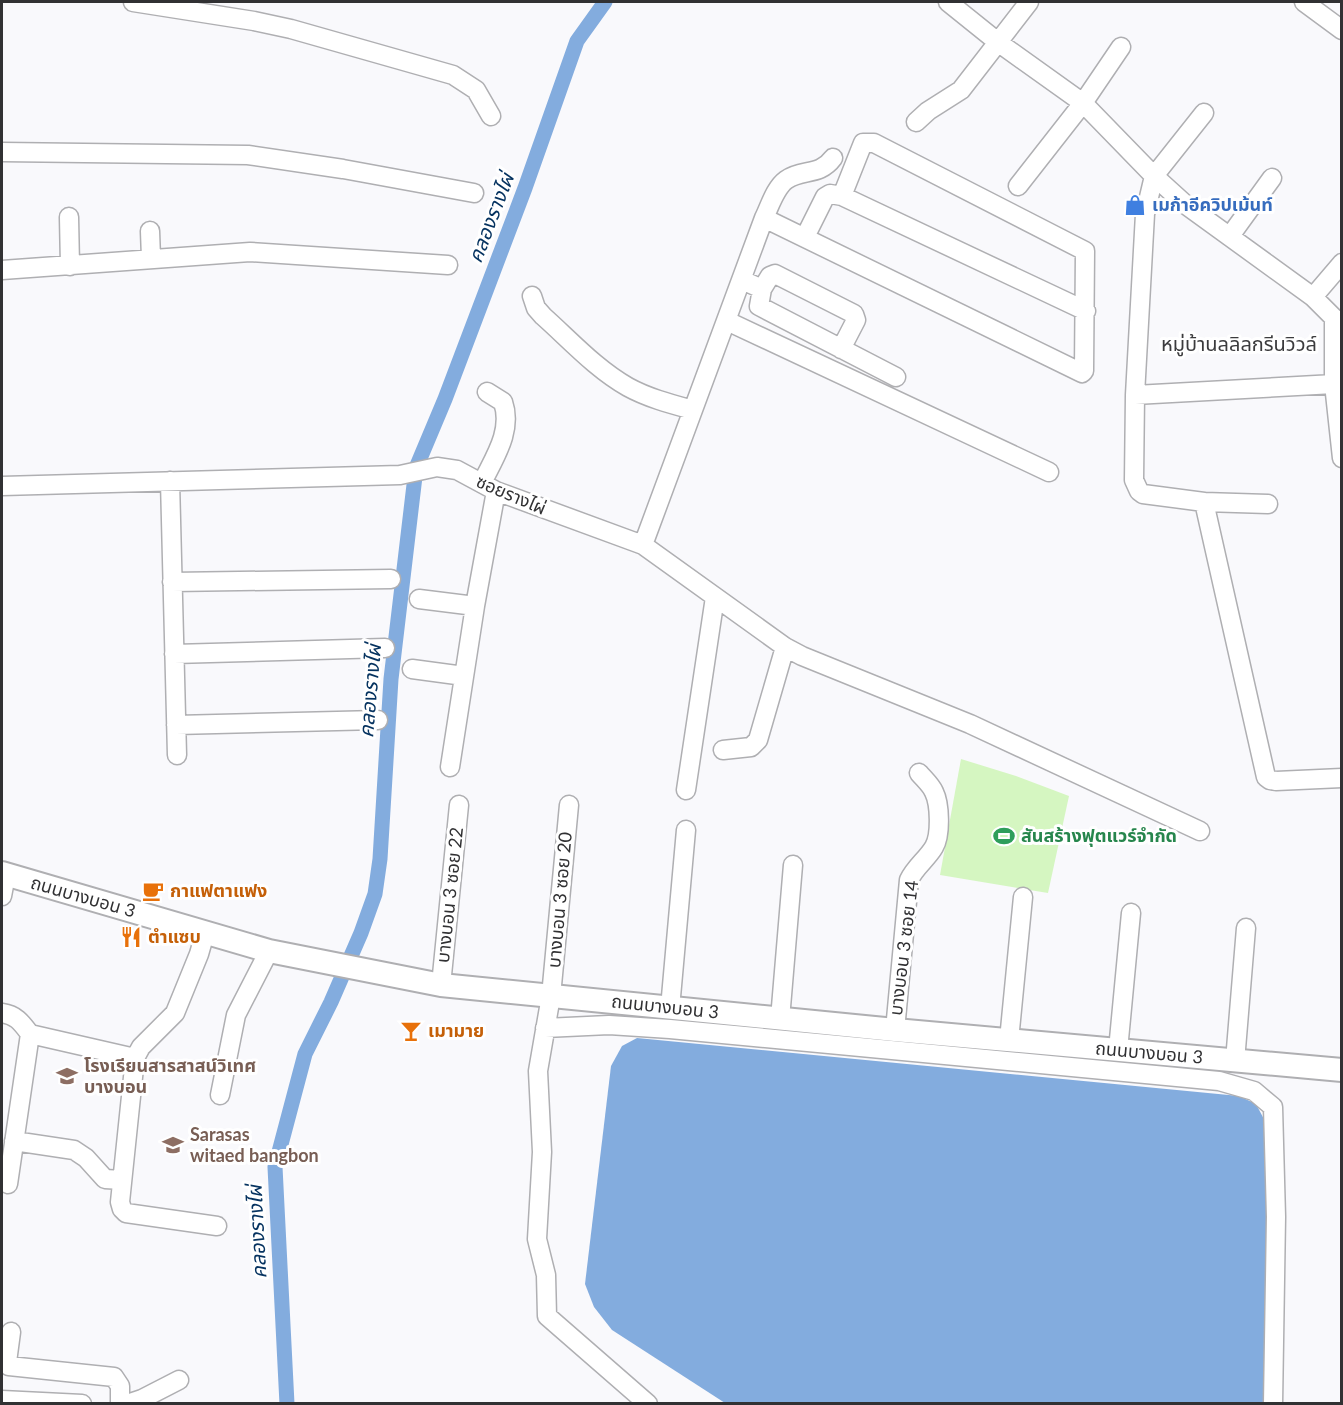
<svg xmlns="http://www.w3.org/2000/svg" width="1343" height="1405" viewBox="0 0 1343 1405" font-family="Lato,'Noto Sans Thai',sans-serif">
	<style>
		.grass { fill: #d5f6c1 }
		.water { fill: #83acde }
		.lines { fill: none; stroke-linecap: round; stroke-linejoin: round }
		.canal { stroke: #83acde; stroke-width: 15 }
		.minor-casing { stroke: #afafb2; stroke-width: 21 }
		.major-casing { stroke: #afafb2; stroke-width: 26 }
		.minor { stroke: #fff; stroke-width: 18 }
		.major { stroke: #fff; stroke-width: 22 }
		.labels { text-anchor: middle; stroke-width: 6; stroke-linejoin: round; paint-order: stroke }
		.shop-label { font-size: 18px; font-weight: bold; fill: #366cbe; stroke: #fff; text-anchor: start }
		.street-label { font-size: 18px; fill: #313133; stroke: #fff }
		.leisure-label { font-size: 18px; font-weight: bold; fill: #27864d; stroke: #fff; text-anchor: start }
		.food-label { font-size: 18px; font-weight: bold; fill: #c56008; stroke: #fff; text-anchor: start }
		.education-label { font-size: 18px; font-weight: bold; fill: #785e54; stroke: #fff; text-anchor: start }
		.water-label { font-size: 20px; font-style: italic; fill: #063360; stroke: #fff }
		.neighbourhood-label { font-size: 20px; fill: #3b3b3d; stroke: #fff }
	</style>
	<rect width="100%" height="100%" fill="#f9f9fc"/>
	<path class="grass" d="M 961,759 L 1016,776 L 1069,796 L 1048,893 L 940,875 Z"/>
	<path class="water" d="M 637,1038 L 1239,1096 L 1256,1104 L 1266,1123 L 1269,1403 L 725,1403 L 612,1330 L 594,1307 L 585,1284 L 611,1066 L 622,1046 Z"/>
	<g class="lines">
		<path class="canal" d="M 287,1404 L 275,1167 L 305,1054 L 331,1002 L 361,933 L 375,894 L 380,859 L 391,679 L 416,468 L 445,399 L 525,188 L 577,41 L 605,2"/>
		<defs>
			<path id="minor" d="M 133,2 L 254,21 L 291,29 L 453,75 L 476,90 L 491,116
				M 948,2 L 999,43 L 1083,103 L 1154,176 L 1186,205 L 1313,297 L 1334,318 L 1342,322
				M 1304,2 L 1342,30
				M 1204,113 L 1154,176 L 1145,214 L 1135,395 L 1134,480 L 1139,491 L 1143,494 L 1204,502 L 1266,777 L 1270,780 L 1276,781 L 1342,778
				M 916,122 L 928,111 L 961,90 L 1029,2
				M 2,152 L 248,155 L 343,169 L 474,193
				M 1018,186 L 1083,103 L 1121,47
				M 69,217 L 70,266
				M 764,218 L 1082,373 L 1084,371 L 1085,251 L 874,143 L 863,143 L 842,196
				M 150,231 L 151,258
				M 1230,236 L 1272,178
				M 805,237 L 825,197 L 830,194 L 842,196 L 1086,311
				M 2,270 L 250,252 L 448,265
				M 742,280 L 762,289 L 759,306 L 896,377
				M 762,289 L 770,276 L 775,274 L 854,314 L 856,320 L 841,349
				M 532,296 L 536,308 L 543,316 C 570,340 596,369 628,387 C 648,398 671,404 693,410
				M 1313,297 L 1342,263
				M 1334,318 L 1334,384 L 1342,458
				M 727,321 L 1049,472
				M 1135,395 L 1334,384
				M 170,481 L 177,755
				M 482,483 C 494,458 513,431 503,402 L 487,392
				M 2,486 L 400,475 L 437,467 L 457,470 L 496,491 L 643,545 L 785,647 L 802,656 L 970,724 L 1200,831
				M 1204,502 L 1268,504
				M 643,545 L 764,218 C 770,206 775,188 786,180 C 802,168 819,177 833,158
				M 172,582 L 391,579
				M 419,599 L 475,606
				M 174,654 L 385,648
				M 412,669 L 464,676
				M 176,725 L 378,720
				M 723,750 L 751,747 L 758,740 L 785,647
				M 450,767 L 475,606 L 496,491
				M 686,790 L 715,597
				M 569,805 L 551,996 L 538,1071 L 542,1152 L 537,1239 L 546,1275 L 547,1316 L 648,1404
				M 2,896 L 6,875
				M 205,933 L 199,954 L 175,1013 L 141,1047 L 135,1058 L 120,1202 L 122,1209 L 126,1213 L 217,1226
				M 441,985 L 459,805
				M 670,1008 L 686,830
				M 2,1013 C 16,1015 21,1022 30,1034 L 135,1058
				M 780,1019 L 793,865
				M 545,1028 L 609,1025 L 670,1029 L 1219,1081 L 1254,1091 L 1273,1107 L 1276,1217 L 1273,1404
				M 895,1030 L 909,880 C 915,867 927,859 934,847 C 941,835 940,804 934,792 C 931,785 924,779 919,773
				M 1009,1040 L 1023,897
				M 1118,1050 L 1131,913
				M 1235,1061 L 1246,928
				M 220,1095 L 236,1015 L 269,951
				M 14,1141 L 74,1150 L 86,1158 L 105,1179 L 122,1180
				M 8,1184 L 30,1034
				M 11,1332 L 7,1362 L 9,1366 L 114,1377 L 120,1386 L 120,1404
				M 2,1400 L 82,1404
				M 127,1404 L 142,1399 L 179,1380"/>
			<path id="major" d="M 2,873 L 269,951 L 441,985 L 895,1030 L 1342,1070"/>
		</defs>
		<use href="#minor" class="minor-casing"/>
		<use href="#major" class="major-casing"/>
		<use href="#minor" class="minor"/>
		<use href="#major" class="major"/>
	</g>
	<defs>
		<symbol id="shop-bare" viewBox="-9 -9 18 18"><path d="M-5-2.5h2.3a2.7 3.5 0 0 1 5.4 0H5L5.5 6h-11ZM-1.5-2.5h3a1.5 2.3 0 0 0-3 0Z" fill="#3f7fe0" stroke="#fff" stroke-width="2.5" paint-order="stroke"/></symbol>
		<symbol id="stadium-bare" viewBox="-9 -9 18 18"><path d="M0-5a6.5 5 0 1 0 0 10a6.5 5 0 1 0 0-10ZM-3.5-1.8h7v3.6h-7Z" fill="#2e9e5b" stroke="#fff" stroke-width="2.5" paint-order="stroke"/></symbol>
		<symbol id="cafe-bare" viewBox="-9 -9 18 18"><path d="M-5.5-4.5H6V0H3Q3 3.5 0 3.5H-2.5Q-5.5 3.5-5.5 0ZM3-3.2v2h1.7v-2ZM-6 4.5H4V6H-6Z" fill="#e8710a" stroke="#fff" stroke-width="2.5" paint-order="stroke"/></symbol>
		<symbol id="restaurant-bare" viewBox="-9 -9 18 18"><path d="M-5-6h1v4h1v-4h1v4h1v-4h1v5L-1.5 .5V6h-2V.5L-5-1ZM5-6V6H3V1.5H1.5Q1.5-4 5-6Z" fill="#e8710a" stroke="#fff" stroke-width="2.5" paint-order="stroke"/></symbol>
		<symbol id="bar-bare" viewBox="-9 -9 18 18"><path d="M-6-5H6L.8 .8V4.5H3.5V6h-7V4.5H-.8V.8Z" fill="#e8710a" stroke="#fff" stroke-width="2.5" paint-order="stroke"/></symbol>
		<symbol id="school-bare" viewBox="-9 -9 18 18"><path d="M0-5L7-2L0 1L-7-2ZM-4 1L0 2.5L4 1V4Q0 6-4 4Z" fill="#8d6e63" stroke="#fff" stroke-width="2.5" paint-order="stroke"/></symbol>
	</defs>
	<g fill-rule="evenodd">
		<use href="#shop-bare" x="1120" y="190" width="30" height="30"/>
		<use href="#stadium-bare" x="989" y="821" width="30" height="30"/>
		<use href="#cafe-bare" x="138" y="876" width="30" height="30"/>
		<use href="#restaurant-bare" x="116" y="922" width="30" height="30"/>
		<use href="#bar-bare" x="396" y="1016" width="30" height="30"/>
		<use href="#school-bare" x="52" y="1061" width="30" height="30"/>
		<use href="#school-bare" x="158" y="1130" width="30" height="30"/>
	</g>
	<g class="labels">
		<g class="shop-label">
			<text x="1152" y="211">เมก้าอีควิปเม้นท์</text>
		</g>
		<g class="street-label">
			<text transform="translate(511 495) rotate(23)" y="6">ซอยรางไผ่</text>
			<text transform="translate(450 895) rotate(-84)" y="6">บางบอน 3 ซอย 22</text>
			<text transform="translate(83 897) rotate(16)" y="6">ถนนบางบอน 3</text>
			<text transform="translate(560 900) rotate(-85)" y="6">บางบอน 3 ซอย 20</text>
			<text transform="translate(904 948) rotate(-83)" y="6">บางบอน 3 ซอย 14</text>
			<text transform="translate(665 1007) rotate(6)" y="6">ถนนบางบอน 3</text>
			<text transform="translate(1149 1053) rotate(5)" y="6">ถนนบางบอน 3</text>
		</g>
		<g class="leisure-label">
			<text x="1021" y="842">สันสร้างฟุตแวร์จำกัด</text>
		</g>
		<g class="food-label">
			<text x="170" y="897">กาแฟตาแฟง</text>
			<text x="148" y="943">ตำแซบ</text>
			<text x="428" y="1037">เมามาย</text>
		</g>
		<g class="education-label">
			<text x="84" y="1072">โรงเรียนสารสาสน์วิเทศ<tspan x="84" dy="21">บางบอน</tspan></text>
			<text x="190" y="1141">Sarasas<tspan x="190" dy="21">witaed bangbon</tspan></text>
		</g>
		<g class="water-label">
			<text transform="translate(491 218) rotate(-69)" y="7">คลองรางไผ่</text>
			<text transform="translate(370 691) rotate(-85)" y="7">คลองรางไผ่</text>
			<text transform="translate(257 1232) rotate(-93)" y="7">คลองรางไผ่</text>
		</g>
		<g class="neighbourhood-label">
			<text x="1239" y="351">หมู่บ้านลลิลกรีนวิวล์</text>
		</g>
	</g>
	<rect width="1343" height="1405" fill="none" stroke="#313133" stroke-width="6"/>
</svg>
